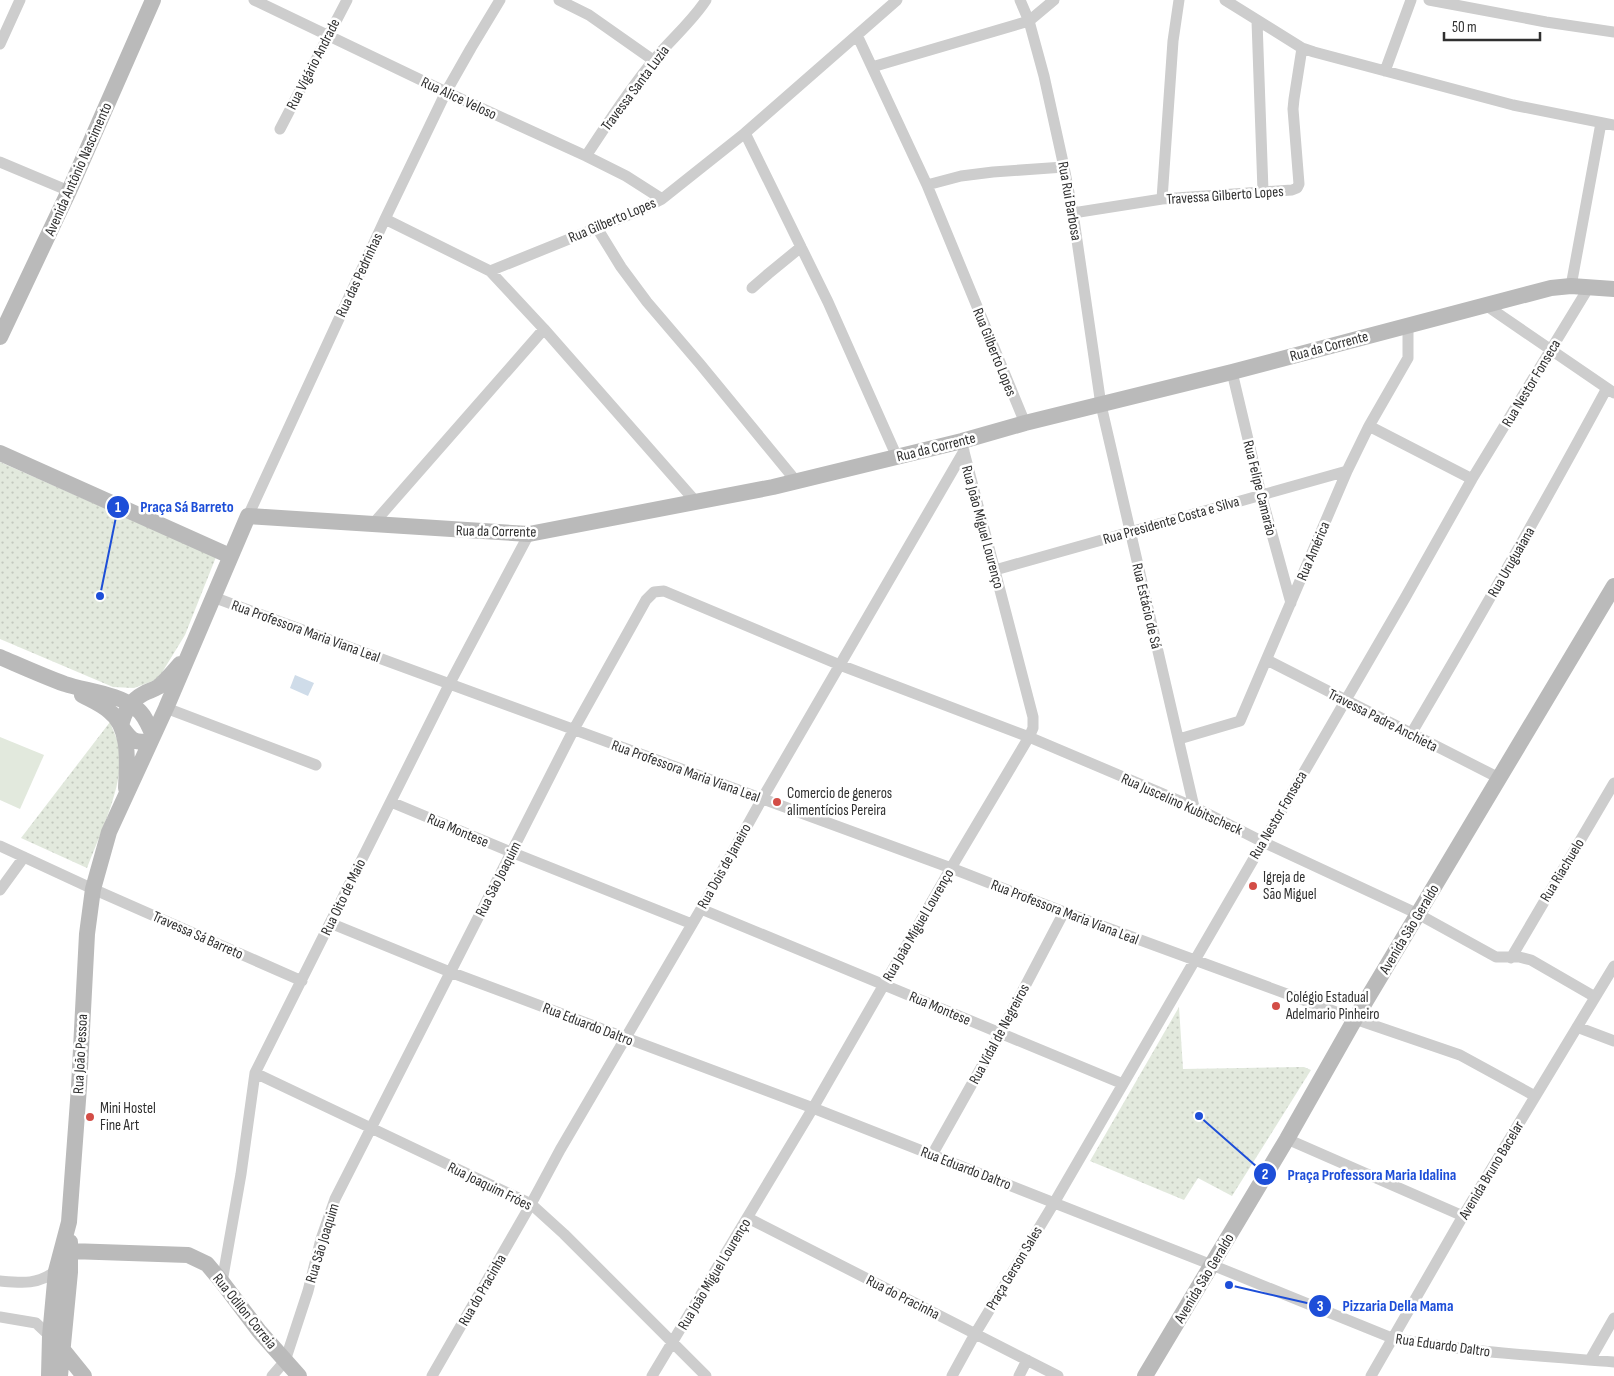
<svg xmlns="http://www.w3.org/2000/svg" width="1614" height="1376" viewBox="0 0 1614 1376" font-family="'Sofia Sans Condensed',sans-serif">
	<style>
		.grass { fill: #e2e9dd }
		.park { fill: url(#park-dots) }
		.water { fill: #cfdce9 }
		.lines { fill: none; stroke-linecap: round; stroke-linejoin: round }
		.street { stroke: #cdcdcd; stroke-width: 11 }
		.secondary { stroke: #bababa; stroke-width: 16 }
		.poi-dot { fill: #d34d46; stroke: #fff; stroke-width: 2 }
		.labels { text-anchor: middle; stroke-width: 5; stroke-linejoin: round; paint-order: stroke }
		.street-label { font-size: 15px; fill: #303030; stroke: #fff }
		.poi-label { font-size: 15px; fill: #303030; stroke: #fff; text-anchor: start }
		.leader { fill: none; stroke: #1d4ed8; stroke-width: 2 }
		.callout-dot { fill: #1d4ed8; stroke: #fff; stroke-width: 2 }
		.mark-label { font-size: 15px; text-anchor: middle; font-weight: bold; fill: #fff }
		.callout-label { font-size: 16px; text-anchor: middle; font-weight: bold; fill: #1d4ed8; stroke: #fff; stroke-width: 5; stroke-linejoin: round; paint-order: stroke }
	</style>
	<defs>
		<pattern id="park-dots" width="8" height="8" patternUnits="userSpaceOnUse" patternTransform="scale(1.25)"><rect width="8" height="8" fill="#e2e9dd"/><path d="M2 2h.1M6 6h.1" fill="none" stroke="#c2c8be" stroke-width="1.8" stroke-linecap="round"/></pattern>
	</defs>
	<rect width="100%" height="100%" fill="#fff"/>
	<path class="grass" d="M 0,737 L 44,755 L 20,809 L 0,800 Z"/>
	<path class="park" d="M 0,462 L 216,557 L 185,635 L 158,679 L 134,688 L 113,687 L 0,639 Z
		M 110,722 C 113,731 119,741 120,751 C 123,787 100,834 87,868 L 21,838 Z
		M 1179,1007 L 1183,1069 L 1304,1067 L 1311,1070 L 1232,1196 L 1198,1178 L 1184,1200 L 1090,1161 Z"/>
	<path class="water" d="M 295,675 L 314,683 L 308,696 L 290,688 Z"/>
	<g class="lines">
		<path class="street" d="M 254,0 L 446,92 L 586,156 L 626,176 L 662,199
			M 559,0 L 589,15 L 653,60
			M 1020,0 L 1029,21 L 1044,76 L 1064,167 L 1073,213 L 1101,405 L 1194,807
			M 1225,0 L 1302,48 L 1314,52 L 1513,105 L 1614,125
			M 1429,0 L 1546,22 L 1614,32
			M 1257,21 L 1263,191
			M 857,35 L 927,185 L 1025,423
			M 0,44 L 20,0
			M 872,67 L 1029,21 L 1054,0
			M 1385,71 L 1411,0
			M 280,129 L 347,0
			M 745,133 L 828,302 L 897,457
			M 586,156 C 608,123 628,91 653,61 C 670,40 691,23 706,0
			M 0,162 L 69,191
			M 927,185 L 961,176 L 993,172 L 1064,167
			M 1162,199 L 1173,41 L 1179,0
			M 1073,213 L 1162,199 L 1292,190 L 1297,188 L 1299,184 L 1293,109 L 1294,99 L 1302,48
			M 385,219 L 490,271 L 636,212 L 662,199 L 745,133 L 897,0
			M 597,228 L 621,267 L 647,302 L 700,364 L 796,481
			M 490,271 L 544,329 L 696,502
			M 1571,286 L 1601,123
			M 752,288 L 768,274 L 801,247
			M 1487,306 L 1614,393
			M 1232,372 L 1261,494 L 1291,603
			M 1369,426 L 1472,479
			M 248,516 L 385,219 L 446,92 L 471,48 L 500,0
			M 373,524 L 544,329
			M 995,570 L 1347,471
			M 213,597 L 951,868 L 1064,912 L 1355,1019 L 1460,1055 L 1535,1096
			M 1267,660 L 1499,778
			M 166,708 L 316,765
			M 1411,734 C 1478,620 1544,505 1607,388
			M 1179,739 L 1240,721 L 1347,471 L 1369,426 L 1408,358 L 1408,325
			M 391,802 L 511,852 L 692,924
			M 0,846 L 93,889 L 302,981
			M 0,890 L 24,857
			M 701,909 L 1123,1084
			M 330,923 L 450,972 L 813,1108 L 1212,1265 L 1392,1338 C 1466,1352 1540,1356 1614,1362
			M 1511,958 L 1614,783
			M 1577,1027 L 1614,1041
			M 255,1073 L 531,1204 L 564,1234 L 706,1376
			M 1287,1139 L 1463,1216
			M 932,1155 L 1000,1034 L 1064,912
			M 748,1218 L 1058,1376
			M 0,1281 C 22,1283 37,1285 56,1271
			M 222,1282 L 241,1174 L 255,1073 L 450,683 L 529,534
			M 0,1317 L 36,1323 L 54,1340
			M 1590,1360 L 1614,1318
			M 272,1376 L 285,1361 L 308,1291 L 321,1239 L 335,1199 L 574,729 L 646,600 L 654,592 L 664,591 L 840,665 L 1029,737 L 1194,807 L 1263,842 L 1418,914 L 1496,957 L 1519,957 L 1531,960 L 1595,997
			M 432,1376 L 531,1204 L 560,1150 L 701,909 L 762,799 L 964,451
			M 652,1376 L 813,1108 L 951,868 L 1029,737 L 1033,728 L 1033,717 L 963,448
			M 952,1376 L 975,1334 L 1054,1203 L 1405,598 L 1472,479 L 1589,287
			M 1019,1376 L 1027,1360
			M 1371,1376 L 1463,1216 L 1614,966"/>
		<path class="secondary" d="M 0,337 L 69,191 L 153,0
			M 0,453 L 230,556
			M 0,657 C 21,666 43,676 65,684 C 86,691 120,694 137,709 C 145,715 149,727 153,735
			M 82,695 C 91,700 101,704 109,711 C 131,727 127,764 126,788
			M 150,741 C 133,744 130,739 121,726 C 124,712 130,701 143,694 C 148,691 153,690 158,687 C 166,681 173,672 180,664
			M 70,1251 L 188,1255 L 207,1264 L 222,1282 L 259,1331 L 299,1376
			M 63,1350 L 84,1376
			M 49,1376 L 50,1336 L 56,1271 L 69,1222 L 79,1087 L 87,934 L 93,889 L 109,832 L 166,708 L 248,516 L 529,534 L 773,487 L 962,441 L 1025,423 L 1232,372 L 1551,288 L 1571,286 L 1614,289
			M 60,1376 L 70,1272 L 70,1242
			M 1145,1376 L 1287,1139 L 1355,1019 L 1614,586"/>
	</g>
	<g class="poi-dot">
		<circle cx="777" cy="802" r="5"/>
		<circle cx="1253" cy="886" r="5"/>
		<circle cx="1276" cy="1006" r="5"/>
		<circle cx="90" cy="1117" r="5"/>
	</g>
	<g class="labels">
		<g class="street-label">
			<text transform="translate(313 64) rotate(-63)" y="5">Rua Vigário Andrade</text>
			<text transform="translate(635 88) rotate(-53)" y="5">Travessa Santa Luzia</text>
			<text transform="translate(459 98) rotate(25)" y="5">Rua Alice Veloso</text>
			<text transform="translate(78 169) rotate(-66)" y="5">Avenida Antônio Nascimento</text>
			<text transform="translate(1225 195) rotate(-4)" y="5">Travessa Gilberto Lopes</text>
			<text transform="translate(1070 201) rotate(80)" y="5">Rua Rui Barbosa</text>
			<text transform="translate(612 220) rotate(-23)" y="5">Rua Gilberto Lopes</text>
			<text transform="translate(359 275) rotate(-65)" y="5">Rua das Pedrinhas</text>
			<text transform="translate(1329 346) rotate(-15)" y="5">Rua da Corrente</text>
			<text transform="translate(995 352) rotate(68)" y="5">Rua Gilberto Lopes</text>
			<text transform="translate(1531 383) rotate(-59)" y="5">Rua Nestor Fonseca</text>
			<text transform="translate(936 447) rotate(-14)" y="5">Rua da Corrente</text>
			<text transform="translate(1260 488) rotate(76)" y="5">Rua Felipe Camarão</text>
			<text transform="translate(1171 520) rotate(-16)" y="5">Rua Presidente Costa e Silva</text>
			<text transform="translate(983 527) rotate(75)" y="5">Rua João Miguel Lourenço</text>
			<text transform="translate(496 531) rotate(1)" y="5">Rua da Corrente</text>
			<text transform="translate(1313 551) rotate(-67)" y="5">Rua América</text>
			<text transform="translate(1511 562) rotate(-60)" y="5">Rua Uruguaiana</text>
			<text transform="translate(1147 606) rotate(77)" y="5">Rua Estácio de Sá</text>
			<text transform="translate(306 631) rotate(20)" y="5">Rua Professora Maria Viana Leal</text>
			<text transform="translate(1383 720) rotate(27)" y="5">Travessa Padre Anchieta</text>
			<text transform="translate(686 771) rotate(20)" y="5">Rua Professora Maria Viana Leal</text>
			<text transform="translate(1182 804) rotate(24)" y="5">Rua Juscelino Kubitscheck</text>
			<text transform="translate(1278 815) rotate(-60)" y="5">Rua Nestor Fonseca</text>
			<text transform="translate(458 830) rotate(23)" y="5">Rua Montese</text>
			<text transform="translate(724 866) rotate(-61)" y="5">Rua Dois de Janeiro</text>
			<text transform="translate(1562 870) rotate(-59)" y="5">Rua Riachuelo</text>
			<text transform="translate(498 879) rotate(-63)" y="5">Rua São Joaquim</text>
			<text transform="translate(343 897) rotate(-64)" y="5">Rua Oito de Maio</text>
			<text transform="translate(1065 912) rotate(21)" y="5">Rua Professora Maria Viana Leal</text>
			<text transform="translate(918 925) rotate(-60)" y="5">Rua João Miguel Lourenço</text>
			<text transform="translate(1409 929) rotate(-59)" y="5">Avenida São Geraldo</text>
			<text transform="translate(198 935) rotate(24)" y="5">Travessa Sá Barreto</text>
			<text transform="translate(940 1008) rotate(23)" y="5">Rua Montese</text>
			<text transform="translate(588 1024) rotate(21)" y="5">Rua Eduardo Daltro</text>
			<text transform="translate(999 1034) rotate(-62)" y="5">Rua Vidal de Negreiros</text>
			<text transform="translate(80 1054) rotate(-87)" y="5">Rua João Pessoa</text>
			<text transform="translate(966 1168) rotate(21)" y="5">Rua Eduardo Daltro</text>
			<text transform="translate(1491 1170) rotate(-59)" y="5">Avenida Bruno Bacelar</text>
			<text transform="translate(490 1186) rotate(26)" y="5">Rua Joaquim Fróes</text>
			<text transform="translate(322 1243) rotate(-73)" y="5">Rua São Joaquim</text>
			<text transform="translate(1014 1268) rotate(-59)" y="5">Praça Gerson Sales</text>
			<text transform="translate(714 1274) rotate(-59)" y="5">Rua João Miguel Lourenço</text>
			<text transform="translate(1204 1278) rotate(-59)" y="5">Avenida São Geraldo</text>
			<text transform="translate(482 1290) rotate(-60)" y="5">Rua do Pracinha</text>
			<text transform="translate(903 1297) rotate(27)" y="5">Rua do Pracinha</text>
			<text transform="translate(245 1311) rotate(51)" y="5">Rua Odilon Correia</text>
			<text transform="translate(1443 1345) rotate(8)" y="5">Rua Eduardo Daltro</text>
		</g>
		<g class="poi-label">
			<text x="787" y="798">Comercio de generos<tspan x="787" dy="17">alimentícios Pereira</tspan></text>
			<text x="1263" y="882">Igreja de<tspan x="1263" dy="17">São Miguel</tspan></text>
			<text x="1286" y="1002">Colégio Estadual<tspan x="1286" dy="17">Adelmario Pinheiro</tspan></text>
			<text x="100" y="1113">Mini Hostel<tspan x="100" dy="17">Fine Art</tspan></text>
		</g>
	</g>
	<path class="leader" d="M100 596L118 507M1199 1116L1265 1174M1229 1285L1320 1306"/>
	<g class="callout-dot">
		<circle cx="100" cy="596" r="5"/>
		<circle cx="1199" cy="1116" r="5"/>
		<circle cx="1229" cy="1285" r="5"/>
		<circle cx="118" cy="507" r="12"/>
		<circle cx="1265" cy="1174" r="12"/>
		<circle cx="1320" cy="1306" r="12"/>
	</g>
	<g class="mark-label">
		<text x="118" y="512">1</text>
		<text x="1265" y="1179">2</text>
		<text x="1320" y="1311">3</text>
	</g>
	<g class="callout-label">
		<text x="187" y="512">Praça Sá Barreto</text>
		<text x="1372" y="1180">Praça Professora Maria Idalina</text>
		<text x="1398" y="1311">Pizzaria Della Mama</text>
	</g>
	<path d="M1444 32v8h96v-8" fill="none" stroke="#303030" stroke-width="2.5"/>
	<text x="1452" y="32" font-size="15" fill="#303030" stroke="#ffffff" stroke-width="4" paint-order="stroke">50 m</text>
</svg>
